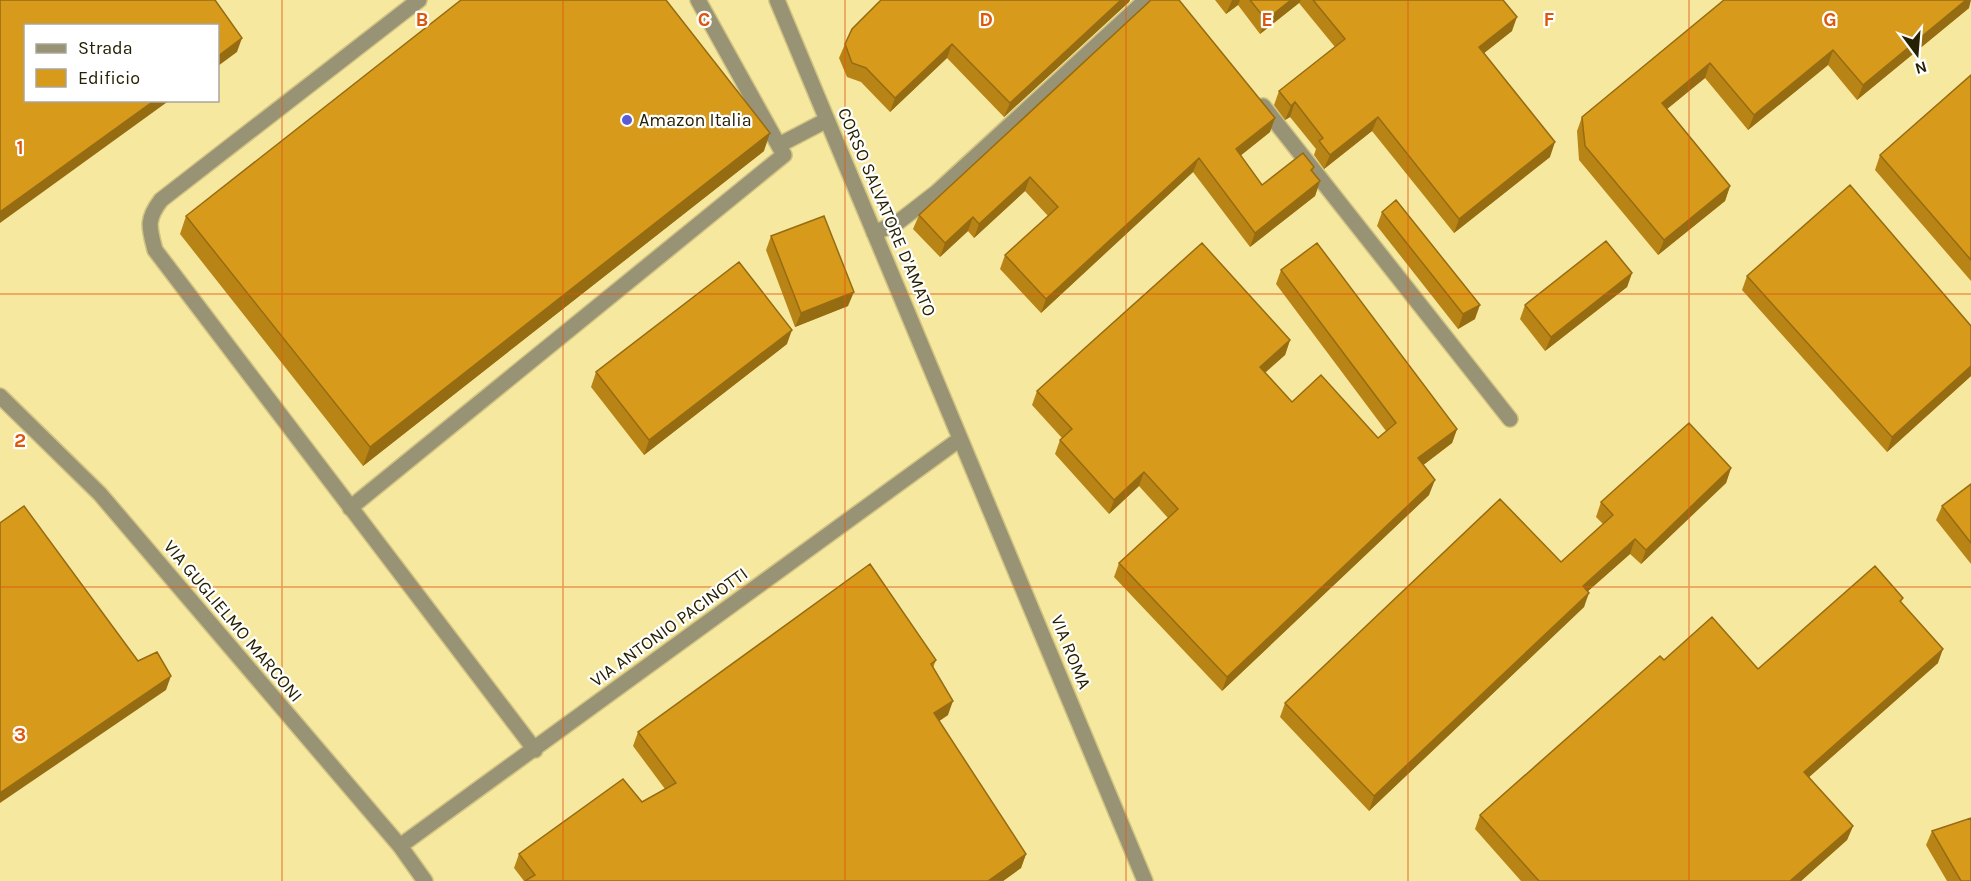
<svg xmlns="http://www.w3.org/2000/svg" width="1971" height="881" viewBox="0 0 1971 881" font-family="Karla,sans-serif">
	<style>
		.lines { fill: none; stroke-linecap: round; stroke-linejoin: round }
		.minor-casing { stroke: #d1c482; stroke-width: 18 }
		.minor { stroke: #999376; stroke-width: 15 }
		.wall { fill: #b98416 }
		.shaded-wall { fill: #966c12 }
		.building { fill: #d79a1a; stroke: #966c12; stroke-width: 1.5 }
		.grid { fill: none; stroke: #de560c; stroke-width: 1.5; stroke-opacity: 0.55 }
		.poi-dot { fill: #5b5bd3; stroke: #fff; stroke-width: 2 }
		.labels { text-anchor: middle; stroke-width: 4.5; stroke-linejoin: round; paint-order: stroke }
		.poi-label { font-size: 18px; fill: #272103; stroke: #fff; text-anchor: start }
		.street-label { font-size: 18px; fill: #272103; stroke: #fff }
		.grid-label { font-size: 20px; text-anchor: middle; font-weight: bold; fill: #de560c; stroke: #fff; stroke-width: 4.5; stroke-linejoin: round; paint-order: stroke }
	</style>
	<rect width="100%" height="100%" fill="#f6e89e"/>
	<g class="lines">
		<defs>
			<path id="minor" d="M 419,0 L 161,200 C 146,220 149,227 155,250 L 535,750
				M 777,0 L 1145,881
				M 1263,106 L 1510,419
				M 779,145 L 827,120
				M 874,233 L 897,223 L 937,192 L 1146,0
				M 0,396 L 100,494 L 400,846 L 425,881
				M 350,508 L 784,155 L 698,0
				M 400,846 L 960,439"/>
		</defs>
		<use href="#minor" class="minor-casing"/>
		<use href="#minor" class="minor"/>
	</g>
	<path class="wall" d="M 881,0 L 1130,0 L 1129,2 L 1004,117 L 947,58 L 890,112 L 861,82 L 847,77 L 839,58 L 845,44 Z
		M 1215,0 L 1503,0 L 1512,31 L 1484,53 L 1550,157 L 1454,233 L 1372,131 L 1324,169 L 1314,155 L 1316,149 L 1290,117 L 1285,120 L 1274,105 L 1279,91 L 1335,47 L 1299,3 L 1260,34 L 1238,5 L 1226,14 Z
		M 1724,0 L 1969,8 L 1857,100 L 1828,65 L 1748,130 L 1705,78 L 1667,109 L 1730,186 L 1725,201 L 1658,255 L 1579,160 L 1577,131 L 1582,117 Z
		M 1148,2 L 1270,132 L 1240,156 L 1262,185 L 1314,167 L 1313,172 L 1320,181 L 1315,196 L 1250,247 L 1193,172 L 1041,313 L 1000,269 L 1005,255 L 1048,216 L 1025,191 L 974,238 L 968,231 L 940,257 L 913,229 L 919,215 Z
		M 1971,75 L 1971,281 L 1875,170 L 1880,155 Z
		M 764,151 L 363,466 L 180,234 L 186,216 Z
		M 1382,212 L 1475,319 L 1458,329 L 1377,226 Z
		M 771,236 L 848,306 L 795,327 L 766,250 Z
		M 1281,270 L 1457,429 L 1452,443 L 1423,465 L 1429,495 L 1222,691 L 1114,577 L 1119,563 L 1168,518 L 1139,486 L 1109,514 L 1055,454 L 1060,440 L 1062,438 L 1032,405 L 1037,391 L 1290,340 L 1285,355 L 1265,373 L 1292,402 L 1378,438 L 1386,431 L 1276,284 Z
		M 1632,273 L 1627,287 L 1545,351 L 1520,319 L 1525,305 Z
		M 1747,276 L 1971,326 L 1971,376 L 1887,452 L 1742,290 Z
		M 787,344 L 644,455 L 591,387 L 596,372 Z
		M 1731,468 L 1726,483 L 1641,564 L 1630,554 L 1588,591 L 1584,607 L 1369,811 L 1280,717 L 1285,703 L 1561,562 L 1603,524 L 1596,517 L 1601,502 Z
		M 1971,484 L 1971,564 L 1936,520 L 1942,506 Z
		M 1903,598 L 1901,602 L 1938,663 L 1809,777 L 1853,826 L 1847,840 L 1801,881 L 1521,881 L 1475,829 L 1480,815 L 1664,660 L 1758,669 Z
		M 936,660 L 933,668 L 948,715 L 939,721 L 1026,854 L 1021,868 L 1003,881 L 524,881 L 514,868 L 519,854 L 642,802 L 665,789 L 633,746 L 638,732 Z
		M 1932,831 L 1971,881 L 1947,881 L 1926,845 Z"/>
	<path class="shaded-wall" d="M 1121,0 L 1130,0 L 1129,2 L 1004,117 L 1010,103 Z
		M 1232,0 L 1240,0 L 1238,5 L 1226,14 Z
		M 1291,0 L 1301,0 L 1299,3 L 1260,34 L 1266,20 Z
		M 1966,0 L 1971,0 L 1969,8 L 1857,100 L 1863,85 Z
		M 1517,17 L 1512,31 L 1474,61 L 1479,47 Z
		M 242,38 L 237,52 L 218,66 L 218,56 Z
		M 952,44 L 947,58 L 890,112 L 895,98 Z
		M 1833,50 L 1828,65 L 1748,130 L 1754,115 Z
		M 1710,63 L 1705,78 L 1656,118 L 1662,103 Z
		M 155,100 L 170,100 L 0,223 L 0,212 Z
		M 1295,102 L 1290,117 L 1285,120 L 1291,106 Z
		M 1378,117 L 1372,131 L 1324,169 L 1330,155 Z
		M 1275,118 L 1270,132 L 1230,164 L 1236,149 Z
		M 770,133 L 764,151 L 363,466 L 370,447 Z
		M 1555,142 L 1550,157 L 1454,233 L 1459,219 Z
		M 1199,158 L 1193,172 L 1041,313 L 1046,299 Z
		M 1030,177 L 1025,191 L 974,238 L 979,224 Z
		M 1320,181 L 1315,196 L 1250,247 L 1255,233 Z
		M 1730,186 L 1725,201 L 1658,255 L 1664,240 Z
		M 973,217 L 968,231 L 940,257 L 945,243 Z
		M 1632,273 L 1627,287 L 1545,351 L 1551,337 Z
		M 854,292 L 848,306 L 795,327 L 801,313 Z
		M 1480,305 L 1475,319 L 1458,329 L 1463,314 Z
		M 792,330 L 787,344 L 644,455 L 649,440 Z
		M 1290,340 L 1285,355 L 1255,381 L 1260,367 Z
		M 1971,366 L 1971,376 L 1887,452 L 1892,437 Z
		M 1457,429 L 1452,443 L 1413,473 L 1418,458 Z
		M 1731,468 L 1726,483 L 1641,564 L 1646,550 Z
		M 1144,472 L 1139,486 L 1109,514 L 1114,500 Z
		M 1435,480 L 1429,495 L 1222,691 L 1227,677 Z
		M 1635,539 L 1630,554 L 1578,600 L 1583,586 Z
		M 1589,593 L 1584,607 L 1369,811 L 1374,796 Z
		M 1943,649 L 1938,663 L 1799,786 L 1804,772 Z
		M 171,676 L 166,690 L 0,803 L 0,793 Z
		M 953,701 L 948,715 L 929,728 L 934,713 Z
		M 1853,826 L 1847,840 L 1801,881 L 1790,881 Z
		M 1026,854 L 1021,868 L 1003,881 L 988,881 Z"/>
	<path class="building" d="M 0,0 L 215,0 L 242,38 L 218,56 L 218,26 L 26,26 L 26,100 L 155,100 L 0,212 Z
		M 461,0 L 666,0 L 770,133 L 370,447 L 186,216 Z
		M 881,0 L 1121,0 L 1010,103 L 952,44 L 895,98 L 866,68 L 852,63 L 845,44 L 852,29 Z
		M 1151,0 L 1179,0 L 1275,118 L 1236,149 L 1262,185 L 1303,153 L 1314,167 L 1311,170 L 1320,181 L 1255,233 L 1199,158 L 1046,299 L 1005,255 L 1058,207 L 1030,177 L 979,224 L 973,217 L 945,243 L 919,215 Z
		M 1250,0 L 1291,0 L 1266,20 Z
		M 1313,0 L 1503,0 L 1517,17 L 1479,47 L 1555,142 L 1459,219 L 1378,117 L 1330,155 L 1319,141 L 1323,138 L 1295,102 L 1291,106 L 1279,91 L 1345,39 Z
		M 1724,0 L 1966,0 L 1863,85 L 1833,50 L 1754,115 L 1710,63 L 1662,103 L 1730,186 L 1664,240 L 1585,146 L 1582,117 Z
		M 1971,75 L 1971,260 L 1880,155 Z
		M 1850,185 L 1971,326 L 1971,366 L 1892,437 L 1747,276 Z
		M 1396,200 L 1480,305 L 1463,314 L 1382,212 Z
		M 824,216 L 854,292 L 801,313 L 771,236 Z
		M 1606,241 L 1632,273 L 1551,337 L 1525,305 Z
		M 1202,243 L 1290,340 L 1260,367 L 1292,402 L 1321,375 L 1378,438 L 1396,423 L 1281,270 L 1317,243 L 1457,429 L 1418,458 L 1435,480 L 1227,677 L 1119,563 L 1178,509 L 1144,472 L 1114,500 L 1060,440 L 1072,429 L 1037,391 Z
		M 739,262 L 792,330 L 649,440 L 596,372 Z
		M 1689,423 L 1731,468 L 1646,550 L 1635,539 L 1583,586 L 1589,593 L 1374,796 L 1285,703 L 1500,499 L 1561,562 L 1613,515 L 1601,502 Z
		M 1971,484 L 1971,543 L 1942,506 Z
		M 24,506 L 138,661 L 157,652 L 171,676 L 0,793 L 0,523 Z
		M 870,564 L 936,660 L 931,664 L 953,701 L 934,713 L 1026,854 L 988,881 L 525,881 L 535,875 L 519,854 L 623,779 L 642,802 L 676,783 L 638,732 Z
		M 1875,566 L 1903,598 L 1900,601 L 1943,649 L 1804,772 L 1853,826 L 1790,881 L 1539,881 L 1480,815 L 1660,656 L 1664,660 L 1712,617 L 1758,669 Z
		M 1971,818 L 1971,881 L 1961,881 L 1932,831 Z"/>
	<path class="grid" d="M 282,0 L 282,881M 563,0 L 563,881M 845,0 L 845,881M 1126,0 L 1126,881M 1408,0 L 1408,881M 1689,0 L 1689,881M 0,294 L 1971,294M 0,587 L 1971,587"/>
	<circle class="poi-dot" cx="627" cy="120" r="6"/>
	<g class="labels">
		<g class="poi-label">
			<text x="639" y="126">Amazon Italia</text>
		</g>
		<g class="street-label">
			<text transform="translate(887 212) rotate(67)" y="6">CORSO SALVATORE D'AMATO</text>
			<text transform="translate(233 621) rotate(50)" y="6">VIA GUGLIELMO MARCONI</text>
			<text transform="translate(669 627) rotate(-36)" y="6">VIA ANTONIO PACINOTTI</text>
			<text transform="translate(1071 652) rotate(68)" y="6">VIA ROMA</text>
		</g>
	</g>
	<g class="grid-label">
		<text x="422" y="26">B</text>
		<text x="704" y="26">C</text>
		<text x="986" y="26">D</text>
		<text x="1267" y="26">E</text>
		<text x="1549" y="26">F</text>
		<text x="1830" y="26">G</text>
		<text x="20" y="154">1</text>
		<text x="20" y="447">2</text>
		<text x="20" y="741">3</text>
	</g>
	<rect x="24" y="24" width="195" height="78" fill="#ffffff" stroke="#a9a69a" stroke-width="1.5"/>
	<rect x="36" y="44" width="30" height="9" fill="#999376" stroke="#a9a69a" stroke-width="1.5"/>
	<text x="78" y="54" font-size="18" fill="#272103">Strada</text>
	<rect x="36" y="69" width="30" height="18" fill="#d79a1a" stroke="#a9a69a" stroke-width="1.5"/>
	<text x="78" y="84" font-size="18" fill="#272103">Edificio</text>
	<g transform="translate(1917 54) rotate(164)" stroke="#ffffff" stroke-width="4.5" paint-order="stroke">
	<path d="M0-4.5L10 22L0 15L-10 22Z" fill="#272103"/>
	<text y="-9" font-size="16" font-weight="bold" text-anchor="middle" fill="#272103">N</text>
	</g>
</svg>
